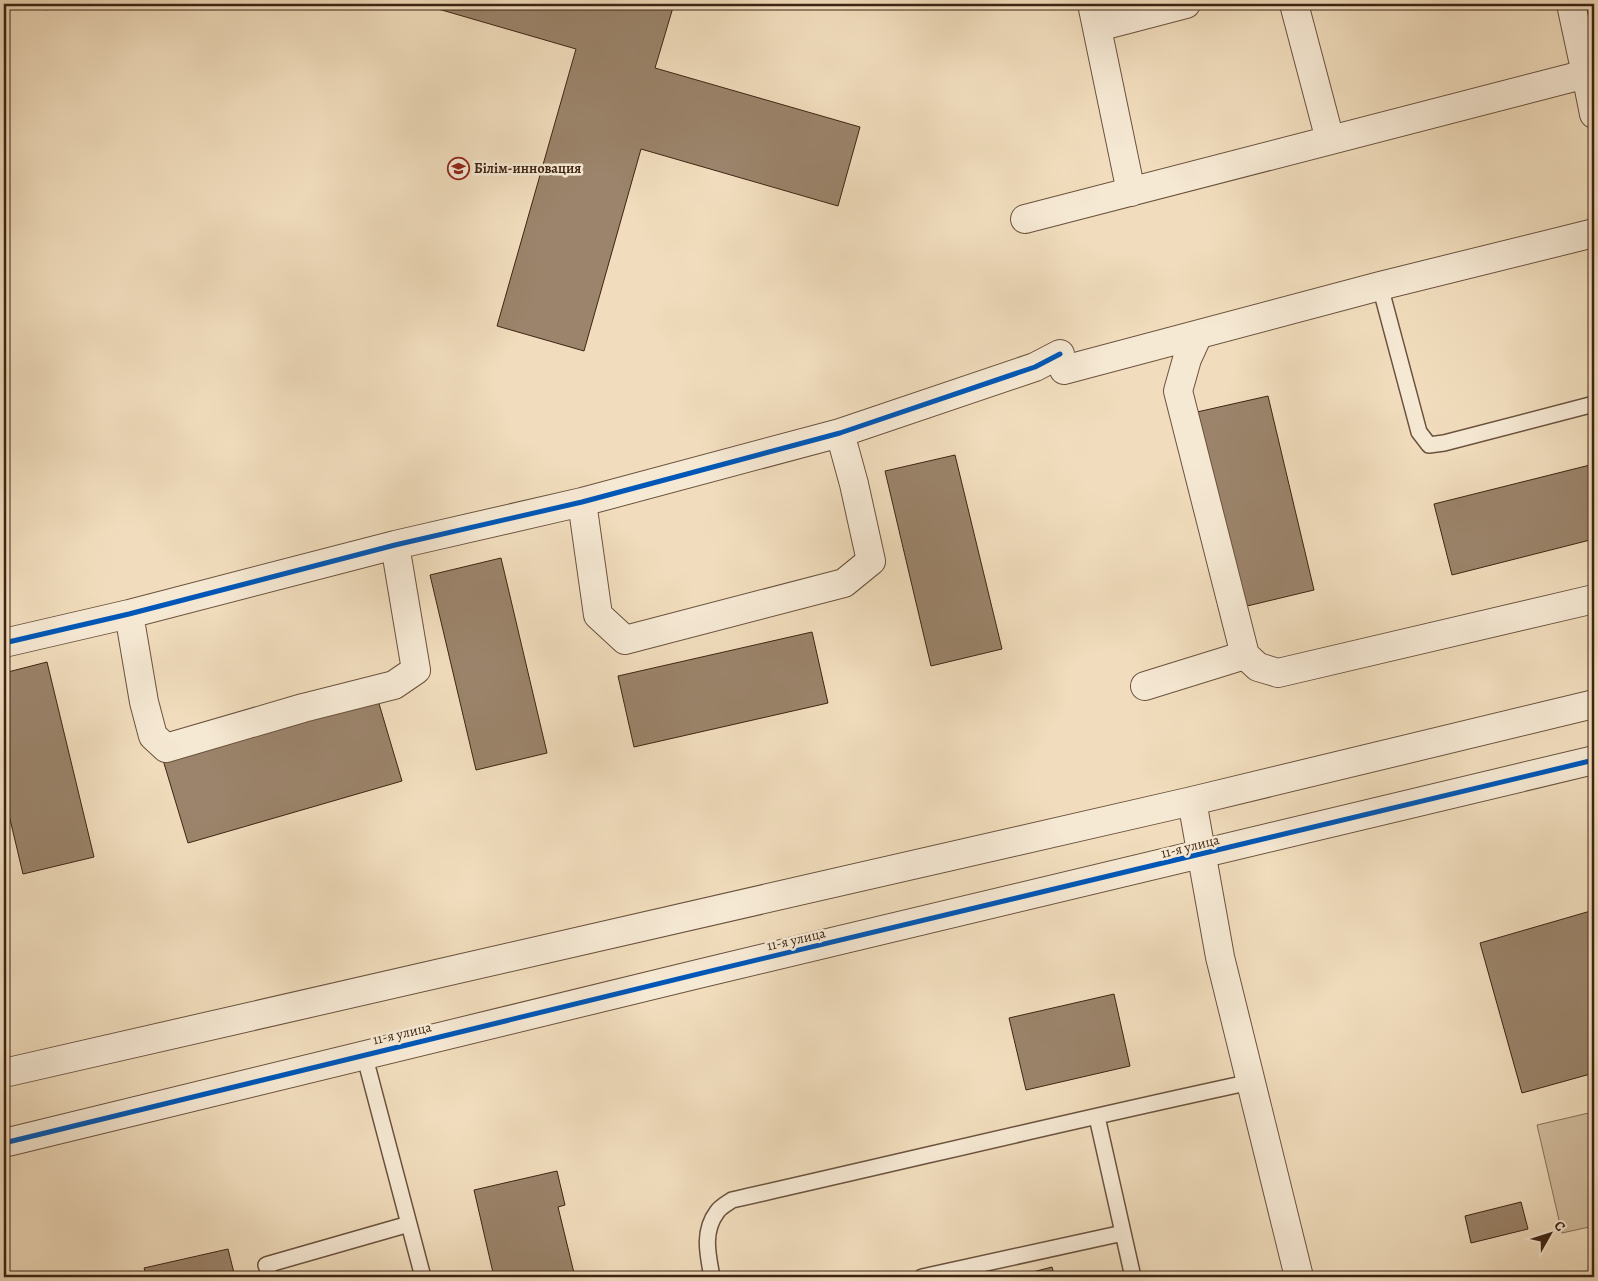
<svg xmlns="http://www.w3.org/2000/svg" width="1598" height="1281" viewBox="0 0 1598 1281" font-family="Alegreya,serif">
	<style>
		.green { fill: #d3bea0; stroke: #88715a }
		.building { fill: #9b846b; stroke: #3e2413 }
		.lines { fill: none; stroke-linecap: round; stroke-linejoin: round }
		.lane-casing { stroke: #6b523e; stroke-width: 18 }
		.street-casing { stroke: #6b523e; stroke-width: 30 }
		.lane { stroke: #f6e9d4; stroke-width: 15 }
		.street { stroke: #f6e9d4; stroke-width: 28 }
		.cycleway-casing { stroke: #f6e9d4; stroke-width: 8 }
		.cycleway { stroke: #0057b8; stroke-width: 5 }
		.labels { text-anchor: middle; stroke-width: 5; stroke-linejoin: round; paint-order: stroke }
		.poi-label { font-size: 14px; font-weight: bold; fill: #3e2413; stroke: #f6e9d4; text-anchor: start }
		.street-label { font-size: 14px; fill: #3e2413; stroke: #f6e9d4 }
	</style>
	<rect width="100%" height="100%" fill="#f1ddbd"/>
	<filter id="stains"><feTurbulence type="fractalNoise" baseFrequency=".004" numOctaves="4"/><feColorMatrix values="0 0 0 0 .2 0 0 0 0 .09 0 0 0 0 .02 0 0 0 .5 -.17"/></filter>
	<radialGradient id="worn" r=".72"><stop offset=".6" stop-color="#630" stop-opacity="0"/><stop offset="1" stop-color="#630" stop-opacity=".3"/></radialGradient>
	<path class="green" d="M 1593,1112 L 1594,1226 L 1562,1233 L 1537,1125 Z"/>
	<path class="building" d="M 44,4 L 65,4 L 46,10 Z
		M 421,4 L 674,4 L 655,68 L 860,127 L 838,206 L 641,149 L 584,351 L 497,326 L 576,49 Z
		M 1268,396 L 1314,590 L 1243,607 L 1197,412 Z
		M 955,455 L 1002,649 L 931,666 L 885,471 Z
		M 1594,464 L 1594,539 L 1452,575 L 1434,504 Z
		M 501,558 L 547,753 L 476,770 L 430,575 Z
		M 812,632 L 828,703 L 634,747 L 618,676 Z
		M 47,662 L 94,857 L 23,874 L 4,794 L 4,673 Z
		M 377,697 L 402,781 L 188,843 L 163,760 Z
		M 1594,910 L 1594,1073 L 1522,1093 L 1480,943 Z
		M 1114,994 L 1130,1066 L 1026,1090 L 1009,1018 Z
		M 557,1171 L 565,1205 L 558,1207 L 575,1277 L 494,1277 L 474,1190 Z
		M 1521,1202 L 1528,1229 L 1471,1243 L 1465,1216 Z
		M 228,1249 L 235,1277 L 147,1277 L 144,1268 Z
		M 1052,1267 L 1055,1277 L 1013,1277 Z"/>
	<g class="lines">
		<defs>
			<path id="lane" d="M 1380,286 L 1419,432 L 1429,445 L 1444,443 L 1594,404
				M 364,1054 L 423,1277
				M 1097,1117 L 1133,1277
				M 270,1277 L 266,1265 L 409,1224
				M 712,1277 C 708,1255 702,1232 717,1212 C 720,1207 728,1203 732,1200 C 905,1161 1078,1119 1251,1082
				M 922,1277 L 1123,1233"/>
			<path id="street" d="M 1092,4 L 1131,192
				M 1294,4 L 1330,140
				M 1571,4 L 1586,74 L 1594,72
				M 1098,27 L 1186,4
				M 1025,219 L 1586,74 L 1594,114
				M 1198,335 L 1187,359 L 1178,391 L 1245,655 L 1258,667 L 1278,673 L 1594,599
				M 1064,370 L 1380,286 L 1594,233
				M 582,502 L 598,615 L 625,640 L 844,583 L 871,561 L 854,484 L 840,433
				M 129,614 L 144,702 L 153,736 L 166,748 L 303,708 L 394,685 L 416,670 L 395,545
				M 4,643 L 129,614 L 395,545 L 582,502 L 840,433 L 1035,367 L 1060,354
				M 1145,686 L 1245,655
				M 1192,801 L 1220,957 L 1299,1277
				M 4,1073 L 1192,801 L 1594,704
				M 4,1143 C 533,1011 1064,888 1594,760"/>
		</defs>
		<use href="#lane" class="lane-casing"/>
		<use href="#street" class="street-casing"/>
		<use href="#lane" class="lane"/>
		<use href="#street" class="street"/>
		<defs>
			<path id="cycleway" d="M 4,643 L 129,614 L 395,545 L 582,502 L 840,433 L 1035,367 L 1060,354
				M 4,1143 C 533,1011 1064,888 1594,760"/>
		</defs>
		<use href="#cycleway" class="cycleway-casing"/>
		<use href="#cycleway" class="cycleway"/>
	</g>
	<defs>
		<symbol id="school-ring" viewBox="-11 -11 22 22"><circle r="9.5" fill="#f6e9d4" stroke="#8f2418" stroke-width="1.5"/><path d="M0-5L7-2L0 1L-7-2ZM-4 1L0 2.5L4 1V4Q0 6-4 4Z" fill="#8f2418"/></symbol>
	</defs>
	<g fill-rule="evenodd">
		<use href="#school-ring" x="446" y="156" width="25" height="25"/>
	</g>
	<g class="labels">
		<g class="poi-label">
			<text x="474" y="173">Білім-инновация</text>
		</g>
		<g class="street-label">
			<text transform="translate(1190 846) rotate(-14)" y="5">11-я улица</text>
			<text transform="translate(796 939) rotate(-13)" y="5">11-я улица</text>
			<text transform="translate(402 1033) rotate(-13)" y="5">11-я улица</text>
		</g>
	</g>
	<rect width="1598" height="1281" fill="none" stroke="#f1ddbd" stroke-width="20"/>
	<rect x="5" y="5" width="1588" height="1271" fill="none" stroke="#3e2413" stroke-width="2.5"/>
	<rect x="10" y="10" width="1578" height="1261" fill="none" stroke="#3e2413"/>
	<g transform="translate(1550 1234) rotate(51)" stroke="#f6e9d4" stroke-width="4" paint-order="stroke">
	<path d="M0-4L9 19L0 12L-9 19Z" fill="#3e2413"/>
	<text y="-8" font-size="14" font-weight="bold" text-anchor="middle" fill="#3e2413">С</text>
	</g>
	<rect width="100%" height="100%" filter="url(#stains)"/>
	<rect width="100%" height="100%" fill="url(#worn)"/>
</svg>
